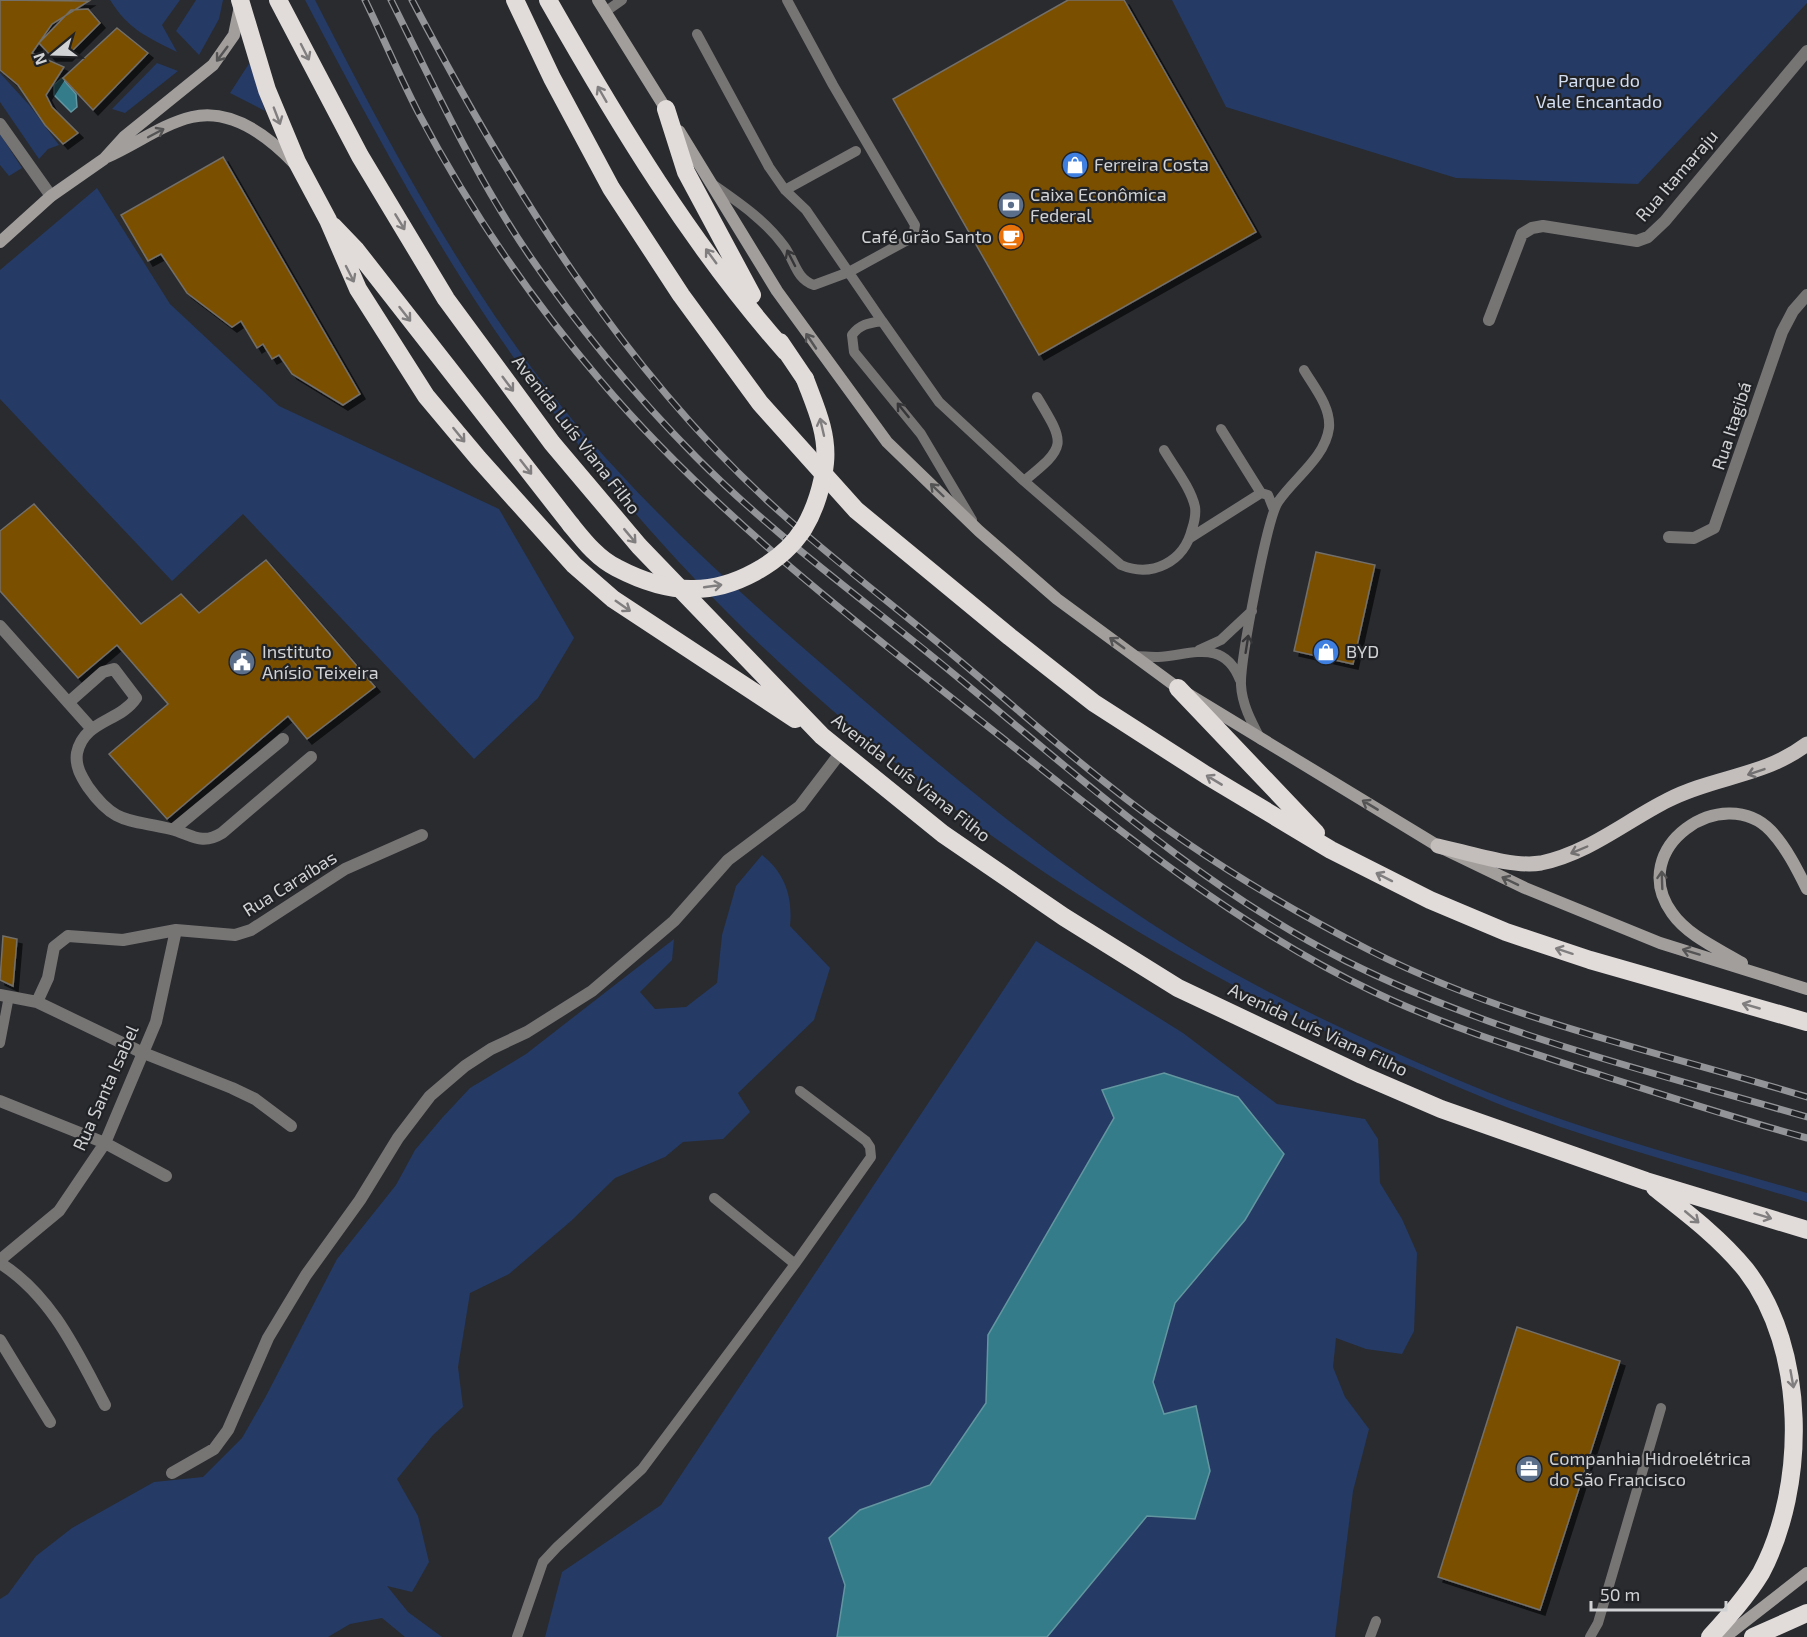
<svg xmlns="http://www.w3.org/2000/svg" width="1807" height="1637" viewBox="0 0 1807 1637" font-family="'Exo 2',sans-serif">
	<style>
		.green { fill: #253a64 }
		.water { fill: #347c8a; stroke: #6396a0; stroke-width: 1.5 }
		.building { fill: #7a4f00; stroke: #736f6b; stroke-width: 1.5; filter: url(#shadow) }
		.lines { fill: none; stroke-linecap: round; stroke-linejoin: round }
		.lane { stroke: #777474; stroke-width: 10 }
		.street { stroke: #777474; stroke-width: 12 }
		.secondary { stroke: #a29e9c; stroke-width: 12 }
		.primary { stroke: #c3bebc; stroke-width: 15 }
		.highway { stroke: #e1dbd9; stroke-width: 18 }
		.rail-casing { stroke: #929497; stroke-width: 7 }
		.rail { stroke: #202225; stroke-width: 4.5; stroke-dasharray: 14; stroke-linecap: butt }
		.highway-bridge { stroke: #e1dbd9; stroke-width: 18 }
		.oneway { stroke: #807e7f }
		.oneway2 { stroke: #545455 }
		.oneway3 { stroke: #363639 }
		.oneway4 { stroke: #727070 }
		.labels { text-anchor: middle; stroke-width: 4.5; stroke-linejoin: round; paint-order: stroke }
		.park-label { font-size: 18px; fill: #d3def3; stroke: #202225 }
		.poi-label { font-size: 18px; fill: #d0d2d4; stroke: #202225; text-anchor: start }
		.street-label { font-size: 18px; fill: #d0d2d4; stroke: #202225 }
	</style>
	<defs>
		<filter id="shadow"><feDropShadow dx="5" dy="5" stdDeviation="0" flood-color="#0009"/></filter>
	</defs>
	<rect width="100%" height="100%" fill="#292b2f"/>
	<path class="green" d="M 110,0 L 180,0 L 162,25 L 177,52 C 147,37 129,30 110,0 Z
		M 196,0 L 223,0 L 219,19 L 199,55 L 176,31 Z
		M 305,0 L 315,0 C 380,127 447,253 531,367 C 612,477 726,582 830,671 C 932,760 1036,848 1149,922 C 1220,969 1299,1009 1376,1044 C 1427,1067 1479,1090 1532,1109 C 1622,1142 1715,1166 1807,1193 L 1807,1202 C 1715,1174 1620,1149 1530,1116 C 1486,1100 1443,1080 1400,1062 C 1366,1048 1332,1035 1299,1019 C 995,869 727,654 529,379 C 443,261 373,129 305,0 Z
		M 1172,0 L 1807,0 L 1807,3 L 1638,184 L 1456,178 L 1226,107 Z
		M 250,62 L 265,111 L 230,93 Z
		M 157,63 L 178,71 L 125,113 L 112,109 Z
		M 0,73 L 30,106 L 59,145 L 48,149 L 39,159 L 0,102 Z
		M 0,134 L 22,168 L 9,176 L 0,165 Z
		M 97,188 L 170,304 L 279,406 L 499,509 L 574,638 L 538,698 L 474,759 L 243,514 L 172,581 L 0,399 L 0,270 Z
		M 762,855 C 785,873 793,897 790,926 L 830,968 L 814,1020 L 738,1093 L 750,1112 L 723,1139 L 683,1142 L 665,1157 L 615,1178 L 571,1221 L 509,1274 L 470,1293 L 458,1367 L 463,1407 L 433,1435 L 397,1479 L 418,1516 L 429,1562 L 412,1592 L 387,1586 L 408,1612 L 442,1637 L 405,1637 L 382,1618 L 350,1624 L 328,1637 L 0,1637 L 0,1599 L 8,1594 L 36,1556 L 72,1528 L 154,1482 L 203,1477 L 242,1438 L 266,1396 L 337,1259 L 396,1185 L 415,1150 L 442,1118 L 470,1088 L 526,1054 L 674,939 L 672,960 L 640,992 L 655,1009 L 686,1007 L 717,983 L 722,935 L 736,886 Z
		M 1036,941 L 1183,1033 L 1277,1104 L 1365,1119 L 1378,1139 L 1380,1183 L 1402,1219 L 1417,1253 L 1414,1331 L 1402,1354 L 1366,1349 L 1336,1338 L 1333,1367 L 1345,1397 L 1369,1429 L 1353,1491 L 1335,1637 L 545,1637 L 562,1572 L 661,1505 Z"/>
	<path class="water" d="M 62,78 L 76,94 L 77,107 L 71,112 L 54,95 L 54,85 Z
		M 1164,1073 L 1238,1097 L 1284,1154 L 1245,1220 L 1175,1303 L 1153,1382 L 1164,1414 L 1196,1406 L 1210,1471 L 1195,1519 L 1147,1516 L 1047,1637 L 837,1637 L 845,1585 L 829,1538 L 860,1510 L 930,1485 L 986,1403 L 988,1335 L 1114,1118 L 1102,1090 Z"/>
	<path class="building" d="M 0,0 L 89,1 L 52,24 L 32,53 L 64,67 L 46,95 L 52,107 L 78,133 L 63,144 L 45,125 L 18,85 L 0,70 Z
		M 1068,0 L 1124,0 L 1256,232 L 1039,355 L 893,99 Z
		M 88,9 L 100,23 L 67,56 L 51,56 L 39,43 L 71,10 Z
		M 117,28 L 148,53 L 93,110 L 63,78 Z
		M 223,157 L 360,394 L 343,405 L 292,374 L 279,355 L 272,359 L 263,344 L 257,348 L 241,321 L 232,327 L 187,293 L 161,254 L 148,261 L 121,215 Z
		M 34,504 L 141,624 L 181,594 L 199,613 L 266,560 L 375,687 L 307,739 L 288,716 L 167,819 L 109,754 L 168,704 L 117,645 L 78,678 L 0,591 L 0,531 Z
		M 1316,552 L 1375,565 L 1353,664 L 1294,651 Z
		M 3,936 L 17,939 L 13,986 L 0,980 Z
		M 1517,1327 L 1620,1361 L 1540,1610 L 1438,1577 Z"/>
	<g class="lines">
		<path class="lane" d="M 605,12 L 622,0
			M 697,34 L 769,167 L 785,190 L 806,210 L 882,321
			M 711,183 C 738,202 764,219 784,246 C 795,261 796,279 814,285 L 849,272 L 913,237 L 915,225 L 833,85 L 787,0
			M 785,190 L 856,151
			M 1221,429 L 1261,493
			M 1024,481 C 1067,446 1066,445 1037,397
			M 972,520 L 921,434 L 854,352 L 852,335 C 860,324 869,323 882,321 L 939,402 L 1024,481 L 1121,565 C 1152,578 1184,562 1192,529 C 1194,523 1196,514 1195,507 C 1191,488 1174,467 1164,450
			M 1190,538 L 1261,493 L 1268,495 L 1274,510
			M 1199,650 L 1221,640 L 1252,611
			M 1134,656 C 1142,656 1150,657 1158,657 C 1191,655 1224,638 1240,680
			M 1261,740 C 1252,723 1242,705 1241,685 C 1240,661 1267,519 1278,502 C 1294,478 1325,458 1329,428 C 1331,407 1314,387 1304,370
			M 0,1043 L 9,996
			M 714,1198 L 795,1264
			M 517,1637 L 543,1562 L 557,1547 L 642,1469 L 795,1264 L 871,1157 L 870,1147 L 866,1141 L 800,1091
			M 1370,1637 L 1376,1621
			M 1590,1637 L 1598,1623 L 1661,1408"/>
		<path class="street" d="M 0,124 L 51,196
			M 1489,320 L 1522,234 L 1532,228 L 1543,226 L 1637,241 L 1648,237 L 1665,221 L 1807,51
			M 1669,537 L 1694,538 L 1714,528 L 1782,332 L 1793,311 L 1807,295
			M 0,626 L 91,728
			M 69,702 L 103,672 L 114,669 L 136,698 C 120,722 84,720 77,753 C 75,766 81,776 88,787 C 115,825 129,819 171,829 C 191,834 201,846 222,833 L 311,757
			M 174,829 L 283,739
			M 0,995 L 37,1002 L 141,1052 L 232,1088 L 255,1099 L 291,1126
			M 37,1002 L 48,978 L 54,947 L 68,936 L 123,940 L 176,930 L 235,935 L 251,930 L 345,869 L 422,835
			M 0,1101 L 105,1143 L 166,1176
			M 0,1260 L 59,1211 L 105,1143 L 156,1022 L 176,930
			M 0,1263 C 52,1296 77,1352 105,1405
			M 0,1340 L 50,1422
			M 172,1473 L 214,1449 L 228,1430 L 268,1338 L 306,1275 L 360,1200 L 398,1138 L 430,1096 L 465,1066 L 491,1049 L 527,1032 L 592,991 L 674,921 L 728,860 L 800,806 L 841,752"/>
		<path class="secondary" d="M 598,0 L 669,114
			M 679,131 L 777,291 L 887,442 L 979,531 L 1057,599 L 1178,688 L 1438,846 L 1525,888 L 1660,943 L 1807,989
			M 107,157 C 135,145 162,124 192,117 C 231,108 268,136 294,163
			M 0,242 L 51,196 L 104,159 L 124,137 L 213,65 L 234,35 L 240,6
			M 1742,963 C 1719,949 1688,936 1672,913 C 1625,848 1723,781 1771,831 C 1786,847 1797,869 1807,889
			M 1725,1637 L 1807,1573"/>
		<path class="primary" d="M 1438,846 C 1466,852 1513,868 1541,863 C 1589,853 1626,821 1668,800 C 1715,776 1763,777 1807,744"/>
		<path class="highway" d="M 240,0 L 267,90 L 297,162 L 328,220 L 358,289 L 426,396 L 478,458 L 574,565 L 613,599 L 795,719
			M 278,0 L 360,156 L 446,299 L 552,443 L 639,546 L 822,736 L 943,834 L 1064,917 L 1178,988 L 1362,1075 L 1441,1109 L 1646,1181 L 1807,1230
			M 515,0 L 552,78 L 611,188 L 681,295 L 760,403 L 856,510 L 1010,637 L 1094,703 L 1206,775 L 1331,850 L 1430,900 L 1506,932 L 1590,960 L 1807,1022
			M 548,0 C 618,123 692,246 786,352
			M 666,109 L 686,172 L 752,295
			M 333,226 L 356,250 L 571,525
			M 780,342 L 805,379
			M 1178,688 L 1316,833
			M 1655,1188 C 1687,1213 1720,1238 1746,1270 C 1807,1349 1807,1486 1761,1573 C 1747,1596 1728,1617 1710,1637
			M 1753,1637 L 1807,1613"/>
		<defs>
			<path id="rail" d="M 365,0 C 383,37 399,75 418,112 C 468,207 530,298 600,380 C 714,515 866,630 1005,740 C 1119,831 1241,929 1374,992 C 1443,1025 1516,1048 1588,1071 C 1661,1094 1733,1118 1807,1138
				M 391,0 C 434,86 475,176 529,255 C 578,327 635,395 696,457 C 777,539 873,606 961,680 C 1084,781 1203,889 1346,961 C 1492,1034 1652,1072 1807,1117
				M 412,0 C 510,186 623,372 781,513 C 843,568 910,618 973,672 C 1017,709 1061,748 1107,784 C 1188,849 1279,904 1371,951 C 1509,1021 1660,1052 1807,1097"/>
		</defs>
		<use href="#rail" class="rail-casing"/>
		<use href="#rail" class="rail"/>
		<path class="highway-bridge" d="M 571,525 C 584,541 598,559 617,568 C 640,580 666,589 691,589 C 733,590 782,563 804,528 C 815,510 823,484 825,463 C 828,433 815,406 805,379"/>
	</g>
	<defs><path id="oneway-shaft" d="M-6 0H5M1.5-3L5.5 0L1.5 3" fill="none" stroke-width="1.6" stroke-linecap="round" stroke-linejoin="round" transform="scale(1.5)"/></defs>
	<g class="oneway">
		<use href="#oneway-shaft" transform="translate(305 52) rotate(63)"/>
		<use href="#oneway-shaft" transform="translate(602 94) rotate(-120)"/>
		<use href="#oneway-shaft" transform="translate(277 116) rotate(69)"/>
		<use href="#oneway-shaft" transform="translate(400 222) rotate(59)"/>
		<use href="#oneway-shaft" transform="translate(711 256) rotate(-126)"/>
		<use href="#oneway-shaft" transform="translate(350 274) rotate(63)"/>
		<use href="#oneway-shaft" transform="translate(405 314) rotate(52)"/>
		<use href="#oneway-shaft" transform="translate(508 384) rotate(53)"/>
		<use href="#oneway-shaft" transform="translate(822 427) rotate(-103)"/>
		<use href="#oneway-shaft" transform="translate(459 435) rotate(51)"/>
		<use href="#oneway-shaft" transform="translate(526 467) rotate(52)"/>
		<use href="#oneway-shaft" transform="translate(630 536) rotate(50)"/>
		<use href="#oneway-shaft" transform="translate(713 586) rotate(-8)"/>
		<use href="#oneway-shaft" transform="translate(623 606) rotate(35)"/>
		<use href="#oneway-shaft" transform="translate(1214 780) rotate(-149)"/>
		<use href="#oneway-shaft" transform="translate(1384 877) rotate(-153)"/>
		<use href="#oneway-shaft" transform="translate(1564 951) rotate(-162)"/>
		<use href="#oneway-shaft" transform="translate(1751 1006) rotate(-164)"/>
		<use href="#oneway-shaft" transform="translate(1763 1216) rotate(17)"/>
		<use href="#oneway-shaft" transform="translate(1692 1217) rotate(40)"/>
		<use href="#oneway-shaft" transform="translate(1792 1379) rotate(80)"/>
	</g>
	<g class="oneway2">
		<use href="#oneway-shaft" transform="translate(222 54) rotate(127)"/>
		<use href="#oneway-shaft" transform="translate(156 133) rotate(-28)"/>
		<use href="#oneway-shaft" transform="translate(811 341) rotate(-124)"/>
		<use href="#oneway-shaft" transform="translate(937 490) rotate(-136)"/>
		<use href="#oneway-shaft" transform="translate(1117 643) rotate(-144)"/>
		<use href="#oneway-shaft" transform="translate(1370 805) rotate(-149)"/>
		<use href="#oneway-shaft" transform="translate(1662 880) rotate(-92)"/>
		<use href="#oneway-shaft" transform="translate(1510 881) rotate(-154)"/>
		<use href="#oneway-shaft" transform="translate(1691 952) rotate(-163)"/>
	</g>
	<g class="oneway3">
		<use href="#oneway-shaft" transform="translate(791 258) rotate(-117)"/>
		<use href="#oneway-shaft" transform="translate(903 410) rotate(-129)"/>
		<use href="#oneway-shaft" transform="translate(1247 644) rotate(-81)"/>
	</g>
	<g class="oneway4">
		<use href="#oneway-shaft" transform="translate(1756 772) rotate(161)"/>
		<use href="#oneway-shaft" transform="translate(1579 850) rotate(157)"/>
	</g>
	<defs>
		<symbol id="shop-disc" viewBox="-11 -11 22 22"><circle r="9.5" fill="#3f7fe0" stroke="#202225"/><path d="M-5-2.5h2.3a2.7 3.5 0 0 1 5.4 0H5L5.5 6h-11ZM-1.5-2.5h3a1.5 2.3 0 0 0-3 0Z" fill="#fff"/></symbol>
		<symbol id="bank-disc" viewBox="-11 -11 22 22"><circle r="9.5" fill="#5c6f8a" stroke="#202225"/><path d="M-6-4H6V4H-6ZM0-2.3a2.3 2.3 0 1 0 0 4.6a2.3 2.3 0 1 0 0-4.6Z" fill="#fff"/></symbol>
		<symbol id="cafe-disc" viewBox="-11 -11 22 22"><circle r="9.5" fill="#e8710a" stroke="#202225"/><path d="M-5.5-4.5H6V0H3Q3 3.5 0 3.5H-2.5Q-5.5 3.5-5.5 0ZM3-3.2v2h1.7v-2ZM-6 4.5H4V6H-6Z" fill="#fff"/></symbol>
		<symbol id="civic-disc" viewBox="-11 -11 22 22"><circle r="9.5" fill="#5c6f8a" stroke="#202225"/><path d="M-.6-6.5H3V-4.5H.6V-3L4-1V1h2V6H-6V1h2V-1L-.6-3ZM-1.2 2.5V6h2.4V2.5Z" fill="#fff"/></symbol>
		<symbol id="office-disc" viewBox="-11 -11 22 22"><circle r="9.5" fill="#5c6f8a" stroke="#202225"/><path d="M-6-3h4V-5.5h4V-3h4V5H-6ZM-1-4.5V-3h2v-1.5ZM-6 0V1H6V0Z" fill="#fff"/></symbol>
	</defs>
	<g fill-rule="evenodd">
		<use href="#shop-disc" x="1060" y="150" width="30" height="30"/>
		<use href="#bank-disc" x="996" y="190" width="30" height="30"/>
		<use href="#cafe-disc" x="996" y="222" width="30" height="30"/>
		<use href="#shop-disc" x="1311" y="637" width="30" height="30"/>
		<use href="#civic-disc" x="227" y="647" width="30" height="30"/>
		<use href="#office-disc" x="1514" y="1454" width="30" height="30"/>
	</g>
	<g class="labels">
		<g class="park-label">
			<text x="1599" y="87">Parque do<tspan x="1599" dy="21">Vale Encantado</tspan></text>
		</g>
		<g class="poi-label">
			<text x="1094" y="171">Ferreira Costa</text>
			<text x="1030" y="201">Caixa Econômica<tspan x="1030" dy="21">Federal</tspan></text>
			<text x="992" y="243" text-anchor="end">Café Grão Santo</text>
			<text x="262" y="658">Instituto<tspan x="262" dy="21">Anísio Teixeira</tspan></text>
			<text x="1346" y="658">BYD</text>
			<text x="1549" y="1465">Companhia Hidroelétrica<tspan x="1549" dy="21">do São Francisco</tspan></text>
		</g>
		<g class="street-label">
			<text transform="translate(1677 176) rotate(-49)" y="6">Rua Itamaraju</text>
			<text transform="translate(1732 426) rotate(-72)" y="6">Rua Itagibá</text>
			<text transform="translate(576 435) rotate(52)" y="6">Avenida Luís Viana Filho</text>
			<text transform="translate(911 778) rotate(38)" y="6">Avenida Luís Viana Filho</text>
			<text transform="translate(290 884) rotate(-32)" y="6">Rua Caraíbas</text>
			<text transform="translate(1318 1030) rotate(25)" y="6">Avenida Luís Viana Filho</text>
			<text transform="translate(106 1088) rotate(-66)" y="6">Rua Santa Isabel</text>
		</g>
	</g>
	<g transform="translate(54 54) rotate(251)" stroke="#202225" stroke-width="4.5" paint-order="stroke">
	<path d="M0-4.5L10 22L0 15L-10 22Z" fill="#d0d2d4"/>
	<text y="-9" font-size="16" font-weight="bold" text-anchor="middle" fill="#d0d2d4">N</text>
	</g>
	<path d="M1591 1601v9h135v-9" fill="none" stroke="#d0d2d4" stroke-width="3"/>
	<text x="1600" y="1601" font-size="18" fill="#d0d2d4" stroke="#202225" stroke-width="4.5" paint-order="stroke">50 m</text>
</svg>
